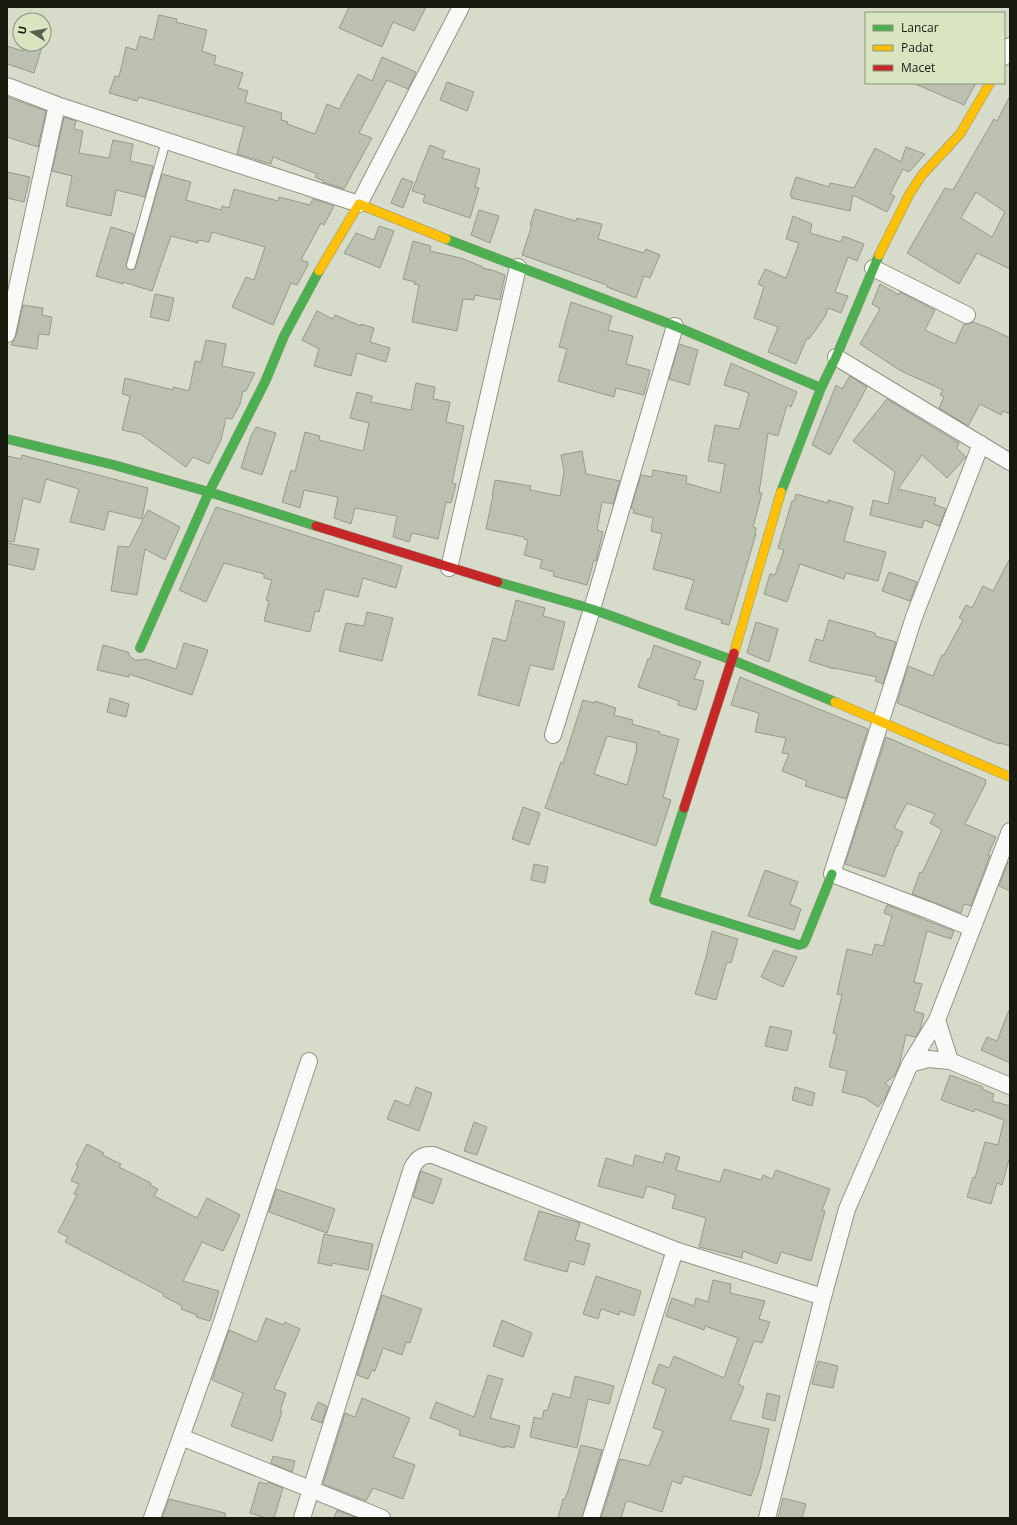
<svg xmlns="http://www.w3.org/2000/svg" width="1017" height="1525" viewBox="0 0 1017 1525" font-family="'Open Sans',sans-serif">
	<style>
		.building { fill: #bbc0b1; stroke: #969b8b; fill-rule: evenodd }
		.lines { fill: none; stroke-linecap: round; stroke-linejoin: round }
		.lane-casing { stroke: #909485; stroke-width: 10 }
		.street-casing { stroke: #909485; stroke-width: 18 }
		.fast-casing { stroke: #909485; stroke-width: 10 }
		.slow-casing { stroke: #909485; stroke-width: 10 }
		.jam-casing { stroke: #909485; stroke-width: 10 }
		.lane { stroke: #f9faf7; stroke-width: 8 }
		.street { stroke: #f9faf7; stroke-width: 16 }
		.fast { stroke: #4caf50; stroke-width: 9 }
		.slow { stroke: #ffc107; stroke-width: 9 }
		.jam { stroke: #c62828; stroke-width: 9 }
	</style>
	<rect width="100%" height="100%" fill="#d6dcc9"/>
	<path class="building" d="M 349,7 L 426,7 L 414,31 L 393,22 L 382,47 L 339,28 Z
		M 159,15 L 177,19 L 176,22 L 207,30 L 202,51 L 216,56 L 214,64 L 243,73 L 238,88 L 248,91 L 245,102 L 282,113 L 281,120 L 288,122 L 287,124 L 315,134 L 327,104 L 339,109 L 358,74 L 372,81 L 382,57 L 416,72 L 408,89 L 387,80 L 359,133 L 372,138 L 344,189 L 323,182 L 324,181 L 315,177 L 317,174 L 273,157 L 271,164 L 237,154 L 244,127 L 139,97 L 137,101 L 109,93 L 115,76 L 119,77 L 126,47 L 136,50 L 140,36 L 153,40 Z
		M 25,44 L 43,44 L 34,73 L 7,64 L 7,46 L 23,51 Z
		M 447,82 L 474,92 L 467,111 L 440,100 Z
		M 913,83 L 976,83 L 964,105 Z
		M 1010,96 L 1010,269 L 977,253 L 959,284 L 907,253 L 945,188 L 953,190 L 994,119 L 997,121 ZM 976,192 L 1005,212 L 992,237 L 961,218 Z
		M 7,97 L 46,111 L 38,147 L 7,137 Z
		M 64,117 L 76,121 L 74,129 L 83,131 L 79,153 L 109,158 L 113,140 L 133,144 L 130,161 L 153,166 L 145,197 L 116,190 L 111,216 L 66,206 L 72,176 L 52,171 Z
		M 430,145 L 445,151 L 442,158 L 480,169 L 475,187 L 479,188 L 470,218 L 423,202 L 425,195 L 412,191 Z
		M 906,147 L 925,154 L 909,172 L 903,169 L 890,194 L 895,196 L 887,212 L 853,195 L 850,211 L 791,198 L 792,196 L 790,195 L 796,177 L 829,187 L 830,183 L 854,188 L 875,148 L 901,162 Z
		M 7,172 L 30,177 L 24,202 L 7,198 Z
		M 162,174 L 191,182 L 186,200 L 221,210 L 222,206 L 229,208 L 234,189 L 278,201 L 279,197 L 310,205 L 313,199 L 334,206 L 324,225 L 321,223 L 301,260 L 308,262 L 308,265 L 297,285 L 291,283 L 273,325 L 232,307 L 246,277 L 254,280 L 265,247 L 212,232 L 209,242 L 198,240 L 198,243 L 171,236 L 152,291 L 123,282 L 123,284 L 96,276 L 111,227 L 134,234 L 126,266 L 130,270 L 135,269 Z
		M 402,178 L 413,182 L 403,208 L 391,203 Z
		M 535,209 L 576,221 L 577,218 L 602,224 L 598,239 L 644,253 L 646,249 L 660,255 L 650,278 L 644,276 L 636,298 L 607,287 L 607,285 L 522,255 L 532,225 L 530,225 Z
		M 479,210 L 499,216 L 490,243 L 471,235 Z
		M 793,216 L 812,224 L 810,233 L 841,242 L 843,236 L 864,244 L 857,261 L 848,257 L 835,292 L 848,296 L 841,313 L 828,308 L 826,315 L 809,339 L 807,338 L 796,364 L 768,352 L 778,327 L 754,318 L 764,287 L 758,284 L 765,269 L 786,278 L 799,243 L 786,239 Z
		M 379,226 L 394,231 L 380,268 L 344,253 L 356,233 L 374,240 Z
		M 413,241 L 431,246 L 430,251 L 461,258 L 483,267 L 482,268 L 492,270 L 505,275 L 500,300 L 475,295 L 474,300 L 463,299 L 457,331 L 412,322 L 419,285 L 414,284 L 415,282 L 403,279 Z
		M 880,284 L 899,295 L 900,292 L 935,310 L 925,330 L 955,344 L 964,324 L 968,324 L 973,322 L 989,328 L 1010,338 L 1010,414 L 1003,411 L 1001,415 L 980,404 L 968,426 L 939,408 L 944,397 L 940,395 L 943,390 L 901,371 L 860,344 L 880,309 L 872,304 Z
		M 155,294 L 174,298 L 169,321 L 150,317 Z
		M 571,302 L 612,316 L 608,330 L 633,336 L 626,364 L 650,370 L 644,395 L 616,388 L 614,397 L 558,381 L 567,349 L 559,347 Z
		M 23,305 L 43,308 L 42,315 L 52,317 L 49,335 L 39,334 L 37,349 L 11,345 L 16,336 Z
		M 317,311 L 333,319 L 335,315 L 361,326 L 361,324 L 374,328 L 370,342 L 390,348 L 386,362 L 357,353 L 351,376 L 314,366 L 319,349 L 302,340 Z
		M 206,340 L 226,344 L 222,366 L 255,373 L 246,391 L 243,391 L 240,404 L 232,419 L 226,418 L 221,440 L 209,464 L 193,457 L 186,467 L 140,434 L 122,430 L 130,396 L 122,394 L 125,378 L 173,390 L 173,387 L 189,391 L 195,361 L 201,362 Z
		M 679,344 L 698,350 L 689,385 L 669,379 Z
		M 731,363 L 797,392 L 791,407 L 787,405 L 778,436 L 768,433 L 759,493 L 762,493 L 753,527 L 756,528 L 755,536 L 756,534 L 729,625 L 721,623 L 722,620 L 685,609 L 694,580 L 653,569 L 662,534 L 651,531 L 653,518 L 633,513 L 634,509 L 631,508 L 641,475 L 652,477 L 653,470 L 687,476 L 686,483 L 720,493 L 725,464 L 708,461 L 715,425 L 739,429 L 749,393 L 724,385 Z
		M 850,376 L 867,387 L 830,455 L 812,445 L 836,385 L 842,389 Z
		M 416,383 L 435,387 L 433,399 L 450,402 L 446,422 L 464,426 L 452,483 L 456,484 L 451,503 L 446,502 L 438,539 L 412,533 L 409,542 L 393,537 L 397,516 L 355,508 L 351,524 L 334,518 L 338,497 L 304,490 L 300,508 L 282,502 L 291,470 L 295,472 L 305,432 L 320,436 L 319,440 L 363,451 L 369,423 L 350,418 L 357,392 L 372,396 L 371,402 L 411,410 Z
		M 887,399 L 959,443 L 957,448 L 966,457 L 947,478 L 922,455 L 898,489 L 936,498 L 934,504 L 946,509 L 939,526 L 924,520 L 922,528 L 870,515 L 873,500 L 888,504 L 895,472 L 853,441 Z
		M 256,427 L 276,433 L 262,475 L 241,468 L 251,436 Z
		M 582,451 L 586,474 L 620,481 L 613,504 L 602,502 L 597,530 L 603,532 L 596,561 L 594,560 L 587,585 L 553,576 L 554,572 L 540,568 L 542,560 L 524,555 L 528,540 L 524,539 L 524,537 L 486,529 L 493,495 L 492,495 L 495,480 L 531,486 L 530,490 L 560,496 L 564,472 L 561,455 Z
		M 22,455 L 148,488 L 142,519 L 109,511 L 104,530 L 70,522 L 79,489 L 46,479 L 40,503 L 23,498 L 14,542 L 7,541 L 7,456 L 21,459 Z
		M 796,494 L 828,503 L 828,500 L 853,507 L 844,541 L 886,552 L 878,581 L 846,573 L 844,579 L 800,564 L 787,602 L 764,594 L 770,574 L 775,575 L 784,550 L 778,548 L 792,501 L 794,501 Z
		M 216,507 L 402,566 L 396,588 L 363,578 L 358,597 L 325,589 L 319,612 L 315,611 L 310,632 L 264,621 L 269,601 L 266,600 L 272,580 L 264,578 L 264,574 L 224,563 L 206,602 L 179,590 Z
		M 148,510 L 180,527 L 165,560 L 145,549 L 137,595 L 111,591 L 118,546 L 129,547 Z
		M 7,543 L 39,549 L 34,570 L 7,564 Z
		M 1010,558 L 1010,746 L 1000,743 L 999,744 L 897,703 L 908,666 L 933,676 L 942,655 L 944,655 L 963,620 L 959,618 L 966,605 L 972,608 L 983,586 L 993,591 Z
		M 889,572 L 917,582 L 910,601 L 882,591 Z
		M 516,600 L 545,608 L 543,616 L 565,622 L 553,670 L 530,665 L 519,706 L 478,695 L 493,638 L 506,641 Z
		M 367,612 L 393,618 L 382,661 L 339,651 L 346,623 L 364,626 Z
		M 829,620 L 875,633 L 875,636 L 896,642 L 883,684 L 875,681 L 877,677 L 834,668 L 834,669 L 809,661 L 816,639 L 823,641 Z
		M 756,622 L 778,629 L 769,662 L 747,653 Z
		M 184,643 L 208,650 L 192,695 L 129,674 L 129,677 L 97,670 L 103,645 L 128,652 L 130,656 L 135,660 L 141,660 L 146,659 L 176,669 Z
		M 654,645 L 701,662 L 694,679 L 704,681 L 696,710 L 678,705 L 679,701 L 638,687 L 648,659 L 650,659 Z
		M 740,677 L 868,729 L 846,799 L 805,786 L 807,781 L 782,771 L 789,754 L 782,753 L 786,738 L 755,732 L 759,713 L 731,705 Z
		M 110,698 L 129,704 L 126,717 L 107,712 Z
		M 583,700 L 594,703 L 595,701 L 616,708 L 614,715 L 633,720 L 632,724 L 660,732 L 659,734 L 679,739 L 663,797 L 671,800 L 656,846 L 545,808 L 561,762 L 563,763 ZM 607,736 L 637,743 L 636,748 L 637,748 L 627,785 L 594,774 Z
		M 886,737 L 986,780 L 985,783 L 986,783 L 965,824 L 996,837 L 988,855 L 990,855 L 971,906 L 964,904 L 961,913 L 912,894 L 920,872 L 922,873 L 942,830 L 930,823 L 935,814 L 907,803 L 894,828 L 903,832 L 897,847 L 896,846 L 885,877 L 845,864 Z
		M 523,807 L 540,813 L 529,845 L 512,839 Z
		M 1008,862 L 1010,862 L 1010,891 L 999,886 Z
		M 534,864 L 548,867 L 545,883 L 531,880 Z
		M 765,870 L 798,882 L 790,904 L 801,909 L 794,930 L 748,916 Z
		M 887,905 L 954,931 L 951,939 L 927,931 L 914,982 L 922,984 L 914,1011 L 924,1014 L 920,1030 L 915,1037 L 906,1035 L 899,1066 L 894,1076 L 885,1083 L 890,1087 L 885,1098 L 878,1107 L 865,1098 L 842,1092 L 847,1071 L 829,1067 L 837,1034 L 833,1033 L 842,995 L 837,994 L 847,949 L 872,955 L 875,944 L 883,946 L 892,916 L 884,913 Z
		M 712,931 L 738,939 L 731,963 L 727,962 L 716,1000 L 695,994 L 706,957 Z
		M 774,950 L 797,957 L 783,987 L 761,977 Z
		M 1009,1010 L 1010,1010 L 1010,1063 L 981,1050 L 987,1037 L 997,1041 Z
		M 770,1026 L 792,1031 L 787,1051 L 765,1046 Z
		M 950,1075 L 983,1087 L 982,1089 L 994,1094 L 992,1101 L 1010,1106 L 1010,1156 L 1002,1185 L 997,1183 L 991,1204 L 967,1197 L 973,1177 L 975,1178 L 985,1142 L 998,1145 L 1004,1120 L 975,1109 L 974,1112 L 941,1100 Z
		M 416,1087 L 432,1093 L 419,1131 L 387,1119 L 395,1100 L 409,1106 Z
		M 795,1087 L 815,1093 L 812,1106 L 792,1100 Z
		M 474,1122 L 487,1127 L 477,1155 L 464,1151 Z
		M 87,1144 L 104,1153 L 102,1155 L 121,1164 L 119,1167 L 151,1183 L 150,1185 L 158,1189 L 154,1196 L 197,1218 L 207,1198 L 240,1215 L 223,1251 L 202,1242 L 183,1281 L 219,1291 L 210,1321 L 196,1317 L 197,1315 L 181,1309 L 182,1306 L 163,1296 L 164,1294 L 65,1242 L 68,1237 L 58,1232 L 77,1195 L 74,1194 L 79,1184 L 71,1181 L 78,1166 L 76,1165 Z
		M 666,1153 L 680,1157 L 676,1170 L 720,1182 L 724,1169 L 761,1180 L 763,1175 L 772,1179 L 776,1170 L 830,1189 L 822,1210 L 825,1211 L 811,1261 L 781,1252 L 777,1264 L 743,1251 L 742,1258 L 699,1247 L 706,1218 L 672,1208 L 676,1195 L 647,1186 L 643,1198 L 598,1186 L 606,1158 L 633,1166 L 635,1155 L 663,1163 Z
		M 421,1171 L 442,1179 L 433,1204 L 413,1197 Z
		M 276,1189 L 335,1209 L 327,1233 L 269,1212 Z
		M 539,1211 L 580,1223 L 575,1240 L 590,1244 L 584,1265 L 570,1261 L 567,1272 L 524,1260 Z
		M 324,1234 L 373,1244 L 368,1270 L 332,1263 L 332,1266 L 318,1263 Z
		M 596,1276 L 641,1291 L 634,1316 L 620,1311 L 619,1315 L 601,1309 L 598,1319 L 583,1314 Z
		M 713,1280 L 731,1284 L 730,1293 L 765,1301 L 759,1319 L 770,1322 L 762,1343 L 754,1341 L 738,1384 L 744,1387 L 730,1420 L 769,1429 L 760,1470 L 751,1496 L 684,1476 L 681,1484 L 672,1481 L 662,1512 L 628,1501 L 626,1502 L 621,1518 L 601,1518 L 620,1459 L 649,1466 L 663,1431 L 653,1428 L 666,1389 L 652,1383 L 659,1364 L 669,1368 L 674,1356 L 724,1378 L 738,1338 L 705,1326 L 704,1330 L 666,1316 L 672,1298 L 694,1306 L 696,1298 L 708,1302 Z
		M 382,1295 L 422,1309 L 410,1343 L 406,1342 L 402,1355 L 383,1348 L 375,1371 L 372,1370 L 368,1379 L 357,1375 Z
		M 266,1318 L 284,1325 L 285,1322 L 300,1329 L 274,1389 L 286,1393 L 280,1411 L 282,1412 L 272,1441 L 231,1426 L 243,1393 L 212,1380 L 229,1330 L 257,1342 Z
		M 502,1320 L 532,1333 L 523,1357 L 493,1346 Z
		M 818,1361 L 838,1366 L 833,1388 L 812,1384 Z
		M 488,1375 L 503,1379 L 490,1418 L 520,1426 L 514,1448 L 505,1446 L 505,1448 L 459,1435 L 460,1430 L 430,1418 L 436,1402 L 474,1417 Z
		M 575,1376 L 614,1386 L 609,1404 L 588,1399 L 577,1448 L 530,1437 L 534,1417 L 542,1419 L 544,1410 L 547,1411 L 553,1393 L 570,1398 Z
		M 767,1393 L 780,1396 L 775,1421 L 762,1418 Z
		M 362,1398 L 410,1418 L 393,1457 L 415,1465 L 403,1499 L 373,1488 L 366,1501 L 323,1484 L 345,1413 L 355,1417 Z
		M 318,1402 L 327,1406 L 322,1423 L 311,1419 Z
		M 581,1445 L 602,1450 L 582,1518 L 558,1518 L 563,1499 L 565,1499 L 568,1491 Z
		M 273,1456 L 295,1461 L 292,1472 L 271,1463 Z
		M 259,1482 L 267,1484 L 268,1482 L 283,1488 L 274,1518 L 266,1518 L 250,1513 Z
		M 783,1498 L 806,1504 L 802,1518 L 778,1518 Z
		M 169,1499 L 225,1513 L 225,1518 L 162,1518 Z
		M 337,1510 L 357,1518 L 334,1518 Z"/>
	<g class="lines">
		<defs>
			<path id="lane" d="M 131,265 L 166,141"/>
			<path id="street" d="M 1004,57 L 1010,46
				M 7,86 L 57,105 L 359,204 L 461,7
				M 873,268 L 967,315
				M 7,334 L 57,105
				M 836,357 L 1010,462
				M 449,568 L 518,267
				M 553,735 L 592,609 L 675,326
				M 972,928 L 928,910 L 832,874 L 914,617 L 981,444
				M 937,1020 L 950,1061
				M 910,1064 L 928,1059 L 950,1061 L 1010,1086
				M 181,1437 L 382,1518
				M 152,1518 L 221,1325 L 309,1061
				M 302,1518 L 412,1168 C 417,1159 422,1154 433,1155 L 675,1250 L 823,1297
				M 591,1518 L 675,1250
				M 767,1518 L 823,1297 L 847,1209 L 910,1064 L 937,1020 L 1010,831"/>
			<path id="fast" d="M 446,239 L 675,326 L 821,388
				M 7,439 L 114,465 L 209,492 L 316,526
				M 781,492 L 821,388 L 836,357 L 879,255
				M 498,582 L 592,609 L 732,660 L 835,702
				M 140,648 L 209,492 L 265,382 L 284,336 L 319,271
				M 684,808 L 654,900 L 799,945 L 803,944 L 805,941 L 832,874"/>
			<path id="slow" d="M 879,255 L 910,193 L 922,175 L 960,134 L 990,83
				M 319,271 L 359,204 L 446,239
				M 734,653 L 781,492
				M 835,702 L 1010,777"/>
			<path id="jam" d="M 316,526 L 498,582
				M 684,808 L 734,653"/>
		</defs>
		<use href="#lane" class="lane-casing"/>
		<use href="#street" class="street-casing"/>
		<use href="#fast" class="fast-casing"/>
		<use href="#slow" class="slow-casing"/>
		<use href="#jam" class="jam-casing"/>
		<use href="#lane" class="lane"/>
		<use href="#street" class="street"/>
		<use href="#fast" class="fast"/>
		<use href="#slow" class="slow"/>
		<use href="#jam" class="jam"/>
	</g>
	<rect width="1017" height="1525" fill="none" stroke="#171b0e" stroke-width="16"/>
	<rect x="865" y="12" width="140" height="72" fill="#d9e4c1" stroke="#8b9479"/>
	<rect x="873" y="25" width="20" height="6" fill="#4caf50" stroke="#8b9479"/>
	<text x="901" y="32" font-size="12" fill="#171b0e">Lancar</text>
	<rect x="873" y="45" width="20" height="6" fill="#ffc107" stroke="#8b9479"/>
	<text x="901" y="52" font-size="12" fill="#171b0e">Padat</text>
	<rect x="873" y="65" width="20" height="6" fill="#c62828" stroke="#8b9479"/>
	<text x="901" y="72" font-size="12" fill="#171b0e">Macet</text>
	<g transform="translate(32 32) rotate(281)"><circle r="19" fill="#d9e4c1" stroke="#8b9479"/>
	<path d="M0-3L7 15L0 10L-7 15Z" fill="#5a5f4f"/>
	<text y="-6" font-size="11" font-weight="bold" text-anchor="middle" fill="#171b0e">U</text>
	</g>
</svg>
